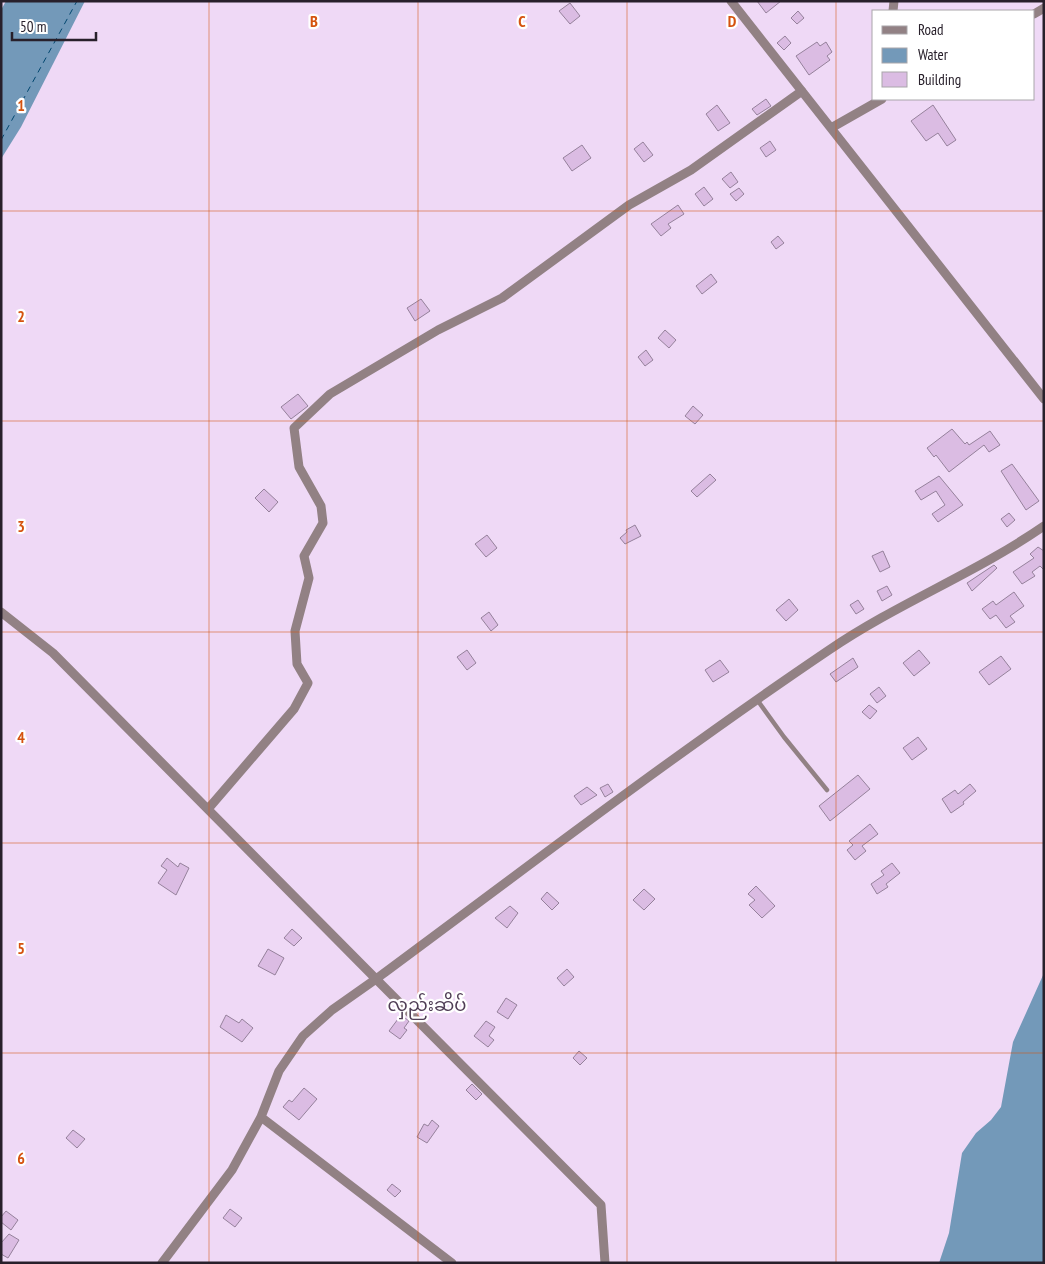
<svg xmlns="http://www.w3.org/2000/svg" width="1045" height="1264" viewBox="0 0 1045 1264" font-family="'PT Sans Narrow','Noto Sans Myanmar',sans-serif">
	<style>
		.water { fill: #7399b9 }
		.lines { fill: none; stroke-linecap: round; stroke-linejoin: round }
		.ferry { stroke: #01466f; stroke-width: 1; stroke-dasharray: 6 5; stroke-linecap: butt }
		.building { fill: #dbbce3; stroke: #95819b }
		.service { stroke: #928184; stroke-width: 4.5 }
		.minor { stroke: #928184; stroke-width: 9 }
		.grid { fill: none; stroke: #d5530f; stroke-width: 1; stroke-opacity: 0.55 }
		.labels { text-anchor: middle; stroke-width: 4.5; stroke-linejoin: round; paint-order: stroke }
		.quarter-label { font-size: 18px; fill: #4f3d55; stroke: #fff }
		.grid-label { font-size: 16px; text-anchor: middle; font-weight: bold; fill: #d5530f; stroke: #fff; stroke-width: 4.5; stroke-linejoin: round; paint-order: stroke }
	</style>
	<rect width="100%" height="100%" fill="#efd9f6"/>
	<path class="water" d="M 6,1 L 85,1 L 21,127 L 1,159 L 1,10 Z
		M 1044,973 L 1044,1263 L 939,1263 L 949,1233 L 962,1153 L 976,1133 L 991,1120 L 1001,1107 L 1013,1042 Z"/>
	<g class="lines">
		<path class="ferry" d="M 1,140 L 77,1"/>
	</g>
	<path class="building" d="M 757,1 L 781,1 L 766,13 Z
		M 570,3 L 580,16 L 570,24 L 559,11 Z
		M 798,11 L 804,18 L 797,24 L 791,18 Z
		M 785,36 L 791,43 L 784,50 L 777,43 Z
		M 817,42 L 820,46 L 826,42 L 832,52 L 827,56 L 830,60 L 809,75 L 796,56 Z
		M 766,99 L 771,106 L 757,115 L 752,109 Z
		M 717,105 L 730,123 L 718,131 L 706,114 Z
		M 933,105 L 956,140 L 947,146 L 938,133 L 926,141 L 911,121 Z
		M 770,141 L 776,150 L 766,157 L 760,148 Z
		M 643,142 L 653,155 L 644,162 L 634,149 Z
		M 582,145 L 591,158 L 572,171 L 563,158 Z
		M 731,172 L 738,182 L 730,188 L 722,179 Z
		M 704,187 L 713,199 L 704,206 L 695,194 Z
		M 739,188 L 744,194 L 736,201 L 730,194 Z
		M 678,205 L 684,214 L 668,224 L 671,228 L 661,236 L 651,224 Z
		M 778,236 L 784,243 L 776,249 L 771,242 Z
		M 711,274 L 717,282 L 702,294 L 696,286 Z
		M 421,299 L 430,311 L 415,321 L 407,308 Z
		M 665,330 L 676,340 L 669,348 L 658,338 Z
		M 646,350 L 653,360 L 645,366 L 638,357 Z
		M 298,394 L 308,406 L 291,419 L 281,407 Z
		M 693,406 L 703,415 L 695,424 L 685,416 Z
		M 952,429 L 965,444 L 967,442 L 969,445 L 990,431 L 1000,445 L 989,452 L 984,445 L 949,472 L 936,455 L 934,457 L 927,448 Z
		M 1012,464 L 1039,501 L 1026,510 L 1001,471 Z
		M 710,474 L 716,480 L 697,497 L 691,491 Z
		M 939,476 L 963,505 L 938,522 L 932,514 L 945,505 L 936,491 L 921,500 L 915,491 Z
		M 264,489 L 278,502 L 269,512 L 255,498 Z
		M 1009,513 L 1015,520 L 1007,527 L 1001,519 Z
		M 635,525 L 641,536 L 625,544 L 620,538 L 627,532 L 626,530 Z
		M 487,535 L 497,548 L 486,557 L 475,544 Z
		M 1038,547 L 1044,551 L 1044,570 L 1040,566 L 1032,572 L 1035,576 L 1022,584 L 1013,572 L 1034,558 L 1030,554 Z
		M 883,551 L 890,567 L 880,572 L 872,556 Z
		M 994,565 L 997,568 L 972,591 L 967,583 Z
		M 887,586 L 892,595 L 882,601 L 877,591 Z
		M 1014,592 L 1024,606 L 1010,616 L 1015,622 L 1006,628 L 996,615 L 990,619 L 982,609 L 993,601 L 996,605 Z
		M 789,599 L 798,610 L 786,621 L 776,610 Z
		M 858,600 L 864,609 L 856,614 L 850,605 Z
		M 489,612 L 498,625 L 491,631 L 481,618 Z
		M 467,650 L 476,663 L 467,670 L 457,657 Z
		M 919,650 L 930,663 L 914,676 L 903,663 Z
		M 1001,656 L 1011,669 L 989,685 L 979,672 Z
		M 853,658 L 858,667 L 836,682 L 830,674 Z
		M 720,660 L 729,672 L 713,682 L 705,670 Z
		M 879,687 L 886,696 L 877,703 L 870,694 Z
		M 869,705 L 877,711 L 870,719 L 862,712 Z
		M 918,737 L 927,749 L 912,760 L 903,748 Z
		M 858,775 L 870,789 L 830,821 L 819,806 Z
		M 608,784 L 613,792 L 605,797 L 600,788 Z
		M 970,784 L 976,791 L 963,802 L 964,804 L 951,813 L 942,799 L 955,790 L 958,794 Z
		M 587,787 L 597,795 L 581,805 L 574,796 Z
		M 870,824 L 878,834 L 862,846 L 866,851 L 855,860 L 847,850 L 853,845 L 849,841 Z
		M 167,858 L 178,867 L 180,863 L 189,868 L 176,895 L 158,883 L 167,870 L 161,866 Z
		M 892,863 L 900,873 L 886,884 L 888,887 L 877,894 L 871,884 L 884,875 L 881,871 Z
		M 756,886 L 775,906 L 762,918 L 749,905 L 755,900 L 748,894 Z
		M 644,889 L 655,899 L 644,910 L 633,900 Z
		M 547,892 L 559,903 L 552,910 L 541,899 Z
		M 510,906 L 518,913 L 507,928 L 495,918 Z
		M 292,929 L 302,938 L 294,946 L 284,938 Z
		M 268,949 L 284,958 L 275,975 L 258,966 Z
		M 567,969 L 574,977 L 564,986 L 557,978 Z
		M 506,998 L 517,1005 L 508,1019 L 497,1012 Z
		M 226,1015 L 239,1023 L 242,1019 L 253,1028 L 242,1042 L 220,1027 Z
		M 401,1015 L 409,1021 L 404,1028 L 407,1030 L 400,1039 L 389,1031 Z
		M 486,1021 L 495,1027 L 489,1036 L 494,1040 L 488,1047 L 474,1036 Z
		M 579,1051 L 587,1058 L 580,1065 L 573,1058 Z
		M 472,1084 L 482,1094 L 476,1100 L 466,1090 Z
		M 304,1088 L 317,1099 L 299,1120 L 283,1107 L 289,1100 L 292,1102 Z
		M 432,1120 L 439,1126 L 427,1143 L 417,1137 L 424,1124 L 428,1126 Z
		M 73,1130 L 85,1139 L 77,1148 L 66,1138 Z
		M 392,1184 L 401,1191 L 395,1197 L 387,1190 Z
		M 230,1209 L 242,1218 L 235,1227 L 223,1218 Z
		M 6,1211 L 18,1220 L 11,1230 L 1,1222 L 1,1217 Z
		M 9,1234 L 19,1240 L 8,1258 L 1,1254 L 1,1243 Z"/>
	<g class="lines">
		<path class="service" d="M 758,701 L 784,737 L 827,790"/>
		<path class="minor" d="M 731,1 L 1044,399
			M 893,11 L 894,1
			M 1034,14 L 1044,8
			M 831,128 L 882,99
			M 1,612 L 53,653 L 376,979 C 526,868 675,754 829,650 C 898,603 976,573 1044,526
			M 208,809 L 294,709 L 308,683 L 297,664 L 295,631 L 309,578 L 304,556 L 323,523 L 321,506 L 299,467 L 294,428 L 330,394 L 438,330 L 502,298 L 629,205 L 691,170 L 802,91
			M 261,1117 L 452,1263
			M 162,1263 L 232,1170 L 261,1117 L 279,1071 L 303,1036 L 332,1010 L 376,979 L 601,1205 L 605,1263"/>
	</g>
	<path class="grid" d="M 209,1 L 209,1263M 418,1 L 418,1263M 627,1 L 627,1263M 836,1 L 836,1263M 1,211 L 1044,211M 1,421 L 1044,421M 1,632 L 1044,632M 1,843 L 1044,843M 1,1053 L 1044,1053"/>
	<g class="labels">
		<g class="quarter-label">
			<text x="427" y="1011">လှည်းဆိပ်</text>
		</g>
	</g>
	<g class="grid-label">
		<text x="314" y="27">B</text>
		<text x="522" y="27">C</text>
		<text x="732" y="27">D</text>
		<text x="21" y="111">1</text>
		<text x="21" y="322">2</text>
		<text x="21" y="532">3</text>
		<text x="21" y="743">4</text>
		<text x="21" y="954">5</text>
		<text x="21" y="1164">6</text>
	</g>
	<rect width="1045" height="1264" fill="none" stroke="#28202b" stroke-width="5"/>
	<rect x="872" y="10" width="162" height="90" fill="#ffffff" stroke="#a9a6aa"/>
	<rect x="882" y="26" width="25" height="8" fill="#928184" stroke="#a9a6aa"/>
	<text x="918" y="35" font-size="15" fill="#28202b">Road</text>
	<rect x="882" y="48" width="25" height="15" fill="#7399b9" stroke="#a9a6aa"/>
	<text x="918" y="60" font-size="15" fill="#28202b">Water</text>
	<rect x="882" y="72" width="25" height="15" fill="#dbbce3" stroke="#a9a6aa"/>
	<text x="918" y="85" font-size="15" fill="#28202b">Building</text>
	<path d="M12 32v8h84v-8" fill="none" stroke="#28202b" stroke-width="2.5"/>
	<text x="20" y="32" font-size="15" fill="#28202b" stroke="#ffffff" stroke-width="4" paint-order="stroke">50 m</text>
</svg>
